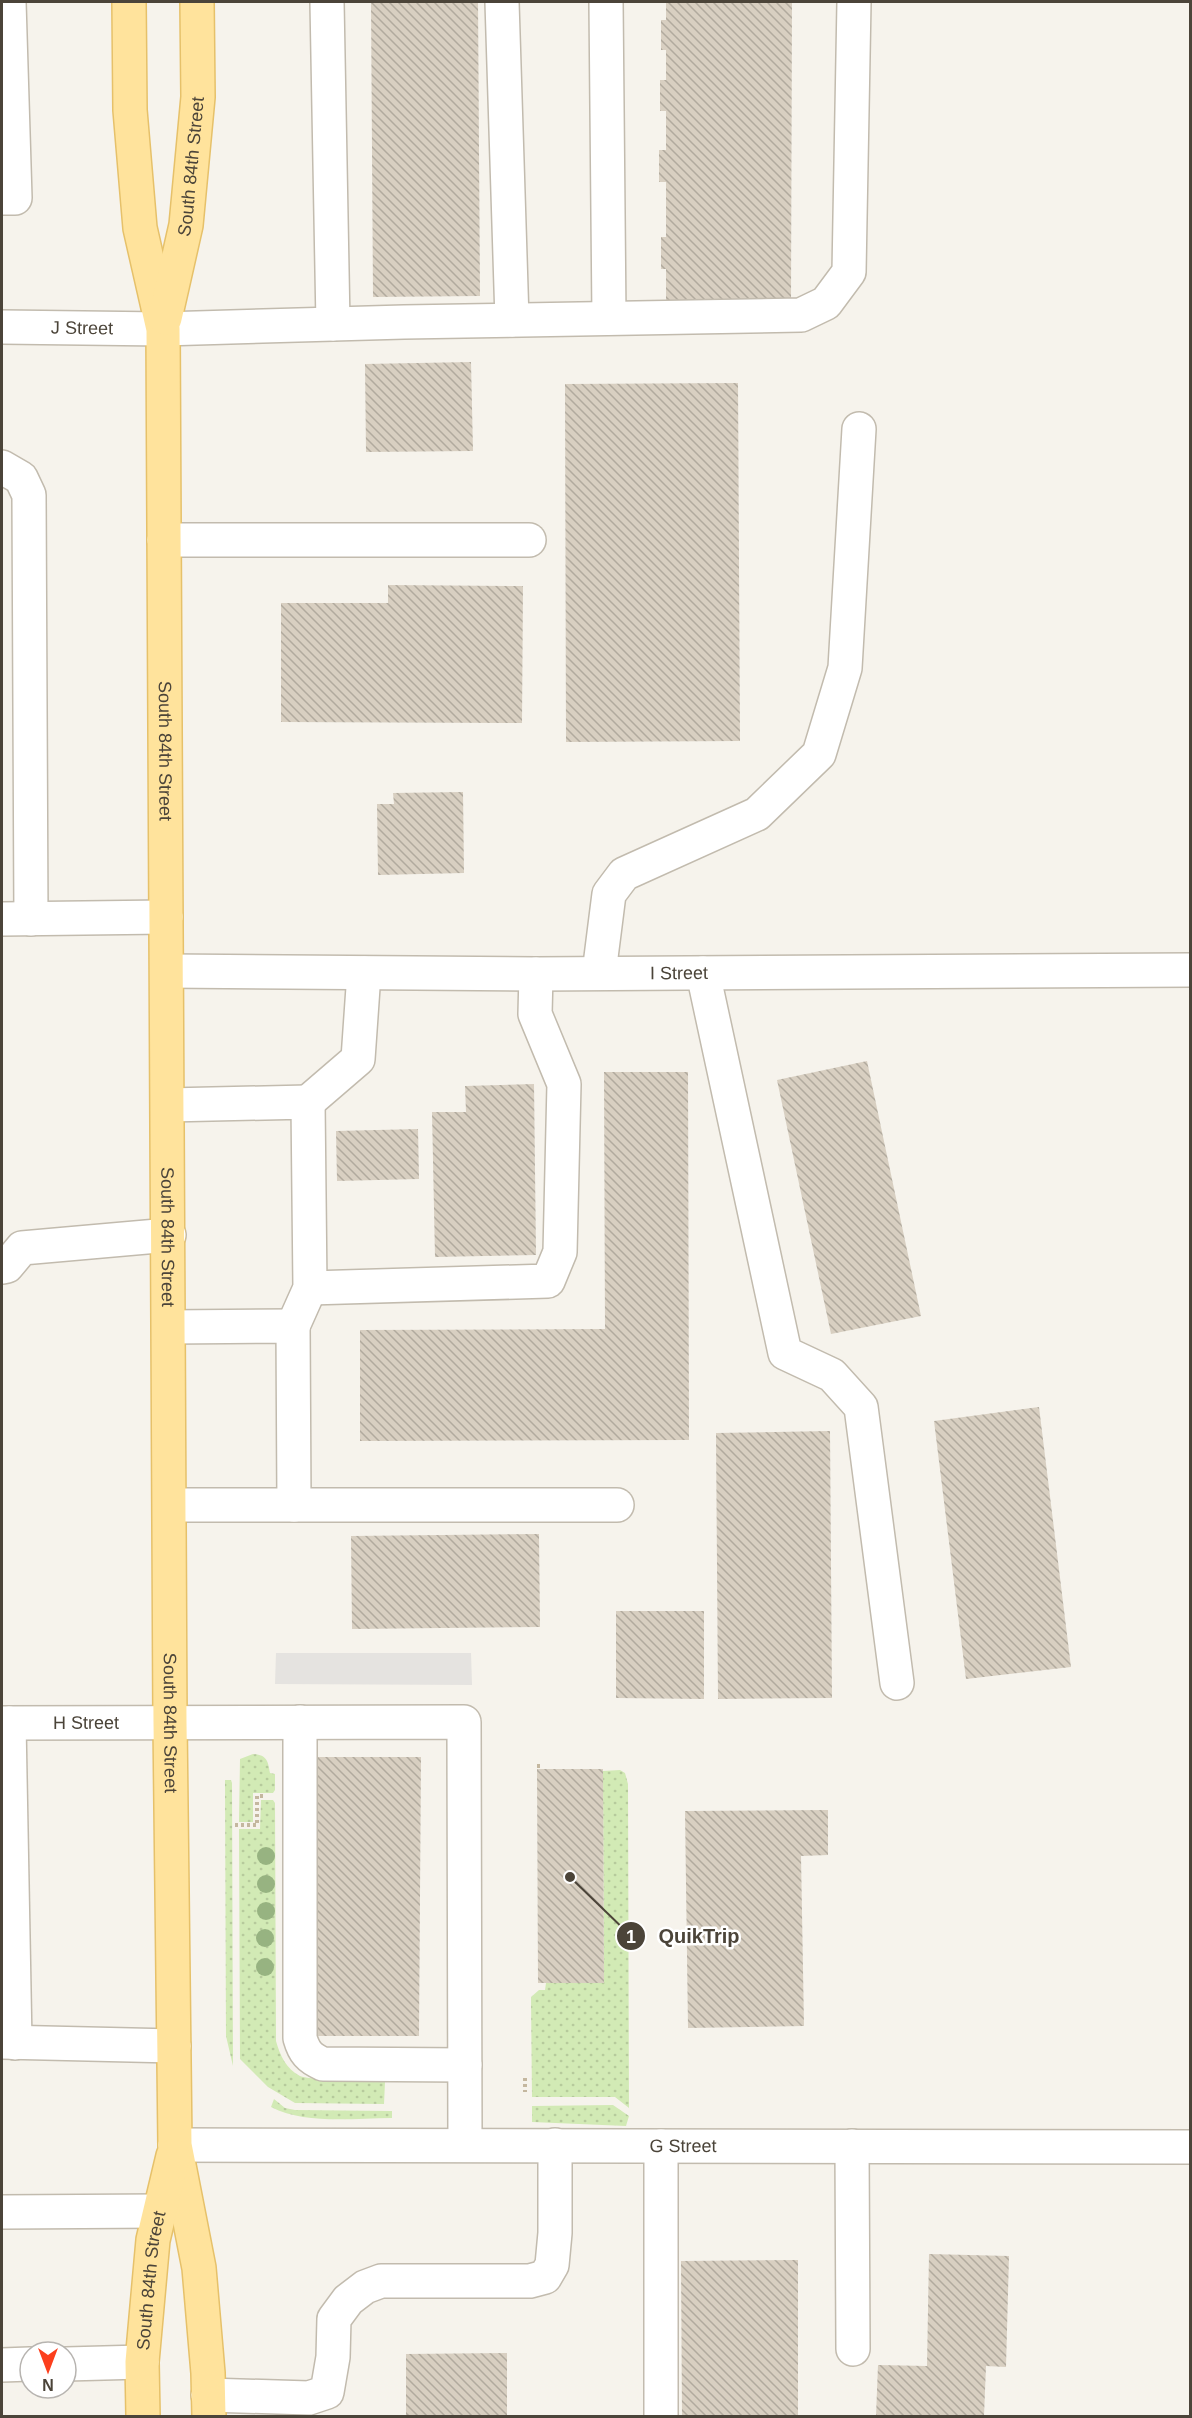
<svg xmlns="http://www.w3.org/2000/svg" width="1192" height="2418" viewBox="0 0 1192 2418" font-family="Helvetica,sans-serif">
	<style>
		.grass { fill: url(#grass-dots) }
		.parking { fill: #e5e3e0 }
		.building { fill: url(#building-back-hatch) }
		.lines { fill: none; stroke-linecap: round; stroke-linejoin: round }
		.minor-casing { stroke: #c2bbae; stroke-width: 36 }
		.major-casing { stroke: #e6c16a; stroke-width: 36 }
		.path { stroke: #c4b79f; stroke-width: 4; stroke-dasharray: 3 3; stroke-linecap: butt }
		.minor { stroke: #fff; stroke-width: 33 }
		.major { stroke: #ffe39c; stroke-width: 33 }
		.tree { fill: #97b381 }
		.labels { text-anchor: middle; stroke-width: 5; stroke-linejoin: round; paint-order: stroke }
		.street-label { font-size: 18px; fill: #4b4439; stroke: #fff }
		.leader { fill: none; stroke: #4b4439; stroke-width: 2 }
		.callout-dot { fill: #4b4439; stroke: #fff; stroke-width: 2 }
		.mark-label { font-size: 18px; text-anchor: middle; font-weight: bold; fill: #fff }
		.callout-label { font-size: 20px; text-anchor: middle; font-weight: bold; fill: #4b4439; stroke: #fff; stroke-width: 5; stroke-linejoin: round; paint-order: stroke }
	</style>
	<defs>
		<pattern id="grass-dots" width="8" height="8" patternUnits="userSpaceOnUse" patternTransform="scale(1.5)"><rect width="8" height="8" fill="#d2eab5"/><path d="M2 2h.1M6 6h.1" fill="none" stroke="#b6ca9c" stroke-width="1.8" stroke-linecap="round"/></pattern>
		<pattern id="building-back-hatch" width="6" height="6" patternUnits="userSpaceOnUse" patternTransform="scale(1.5)"><rect width="6" height="6" fill="#d8cfc1"/><path d="M-1 5l2 2M0 0l6 6M5-1l2 2" fill="none" stroke="#b1aa9e"/></pattern>
	</defs>
	<rect width="100%" height="100%" fill="#f6f3ec"/>
	<path class="grass" d="M 253,1754 C 267,1755 268,1761 270,1773 L 275,1774 L 275,1790 L 273,1793 L 253,1793 L 253,1822 L 239,1822 L 240,1759 Z
		M 620,1770 L 625,1773 L 628,1784 L 629,2108 L 615,2097 L 532,2097 L 531,1997 L 539,1990 L 545,1990 L 546,1983 L 604,1983 L 603,1771 Z
		M 225,1780 L 231,1780 L 232,1783 L 233,2066 L 226,2036 Z
		M 261,1800 L 273,1800 L 275,1803 L 276,2041 C 280,2055 286,2069 300,2076 C 312,2081 365,2079 381,2079 L 385,2082 L 384,2104 L 295,2103 L 268,2087 L 240,2059 L 239,1829 L 260,1829 Z
		M 274,2099 L 285,2108 L 295,2110 L 392,2111 L 392,2118 C 353,2118 306,2125 271,2107 Z
		M 613,2105 L 629,2116 L 626,2126 L 532,2122 L 532,2106 Z"/>
	<path class="parking" d="M 276,1653 L 471,1653 L 472,1685 L 275,1684 Z"/>
	<path class="building" d="M 371,2 L 478,2 L 480,296 L 373,297 Z
		M 666,2 L 792,2 L 791,301 L 666,303 L 666,269 L 661,269 L 661,237 L 666,237 L 666,182 L 659,182 L 659,150 L 666,150 L 666,111 L 660,111 L 660,80 L 666,80 L 666,50 L 661,50 L 661,20 L 666,20 Z
		M 471,362 L 473,451 L 366,452 L 365,364 Z
		M 738,383 L 740,741 L 566,742 L 565,384 Z
		M 388,585 L 523,586 L 522,723 L 281,722 L 281,603 L 388,603 Z
		M 463,792 L 464,873 L 378,875 L 377,804 L 394,804 L 393,793 Z
		M 867,1061 L 921,1316 L 831,1334 L 777,1080 Z
		M 604,1072 L 688,1072 L 689,1440 L 360,1441 L 360,1330 L 605,1329 Z
		M 534,1084 L 536,1255 L 435,1257 L 432,1112 L 466,1112 L 465,1086 Z
		M 418,1129 L 419,1179 L 337,1181 L 336,1131 Z
		M 1039,1407 L 1071,1667 L 966,1679 L 934,1421 Z
		M 830,1431 L 832,1698 L 718,1699 L 716,1433 Z
		M 539,1534 L 540,1627 L 352,1629 L 351,1536 Z
		M 616,1611 L 704,1611 L 704,1699 L 616,1698 Z
		M 315,1757 L 421,1757 L 419,2036 L 314,2036 Z
		M 537,1769 L 603,1769 L 604,1983 L 538,1983 Z
		M 828,1810 L 828,1855 L 801,1856 L 804,2026 L 688,2028 L 685,1811 Z
		M 929,2254 L 1009,2256 L 1006,2367 L 986,2366 L 984,2416 L 876,2416 L 878,2365 L 927,2366 Z
		M 798,2260 L 798,2416 L 682,2416 L 681,2261 Z
		M 507,2353 L 507,2416 L 406,2416 L 406,2354 Z"/>
	<g class="lines">
		<defs>
			<g id="minor">
				<path d="M 327,2 L 333,324"/>
				<path d="M 502,2 L 512,320"/>
				<path d="M 606,2 L 609,318"/>
				<path d="M 2,198 L 15,198 L 9,2"/>
				<path id="s1" d="M 2,327 L 163,329 L 404,322 L 801,315 L 826,303 L 849,272 L 854,2"/>
				<path d="M 2,467 L 21,478 L 29,495 L 31,919"/>
				<path d="M 164,540 L 529,540"/>
				<path d="M 2,919 L 166,917"/>
				<path id="s2" d="M 167,971 L 536,974 L 1190,970"/>
				<path d="M 599,973 L 609,894 L 624,874 L 757,814 L 819,754 L 845,668 L 859,429"/>
				<path d="M 703,973 L 785,1353 L 832,1375 L 861,1407 L 897,1683"/>
				<path d="M 308,1102 L 358,1059 L 364,973"/>
				<path d="M 168,1105 L 308,1102 L 310,1288 L 293,1326"/>
				<path d="M 2,1267 L 7,1266 L 22,1248 L 169,1235"/>
				<path d="M 310,1288 L 548,1281 L 560,1252 L 564,1084 L 535,1014 L 536,974"/>
				<path d="M 169,1327 L 293,1326 L 294,1505"/>
				<path d="M 170,1505 L 617,1505"/>
				<path d="M 300,1722 L 300,2038 C 304,2052 309,2058 323,2064 L 465,2065"/>
				<path id="s3" d="M 2,1723 L 464,1722 L 465,2145"/>
				<path d="M 9,1723 L 15,2043"/>
				<path d="M 2,2042 L 174,2046"/>
				<path id="s4" d="M 175,2145 L 1190,2147"/>
				<path d="M 661,2146 L 661,2416"/>
				<path d="M 852,2146 L 853,2349"/>
				<path d="M 2,2212 L 160,2211"/>
				<path d="M 66,2364 L 142,2362"/>
				<path d="M 2,2365 L 30,2364"/>
				<path d="M 208,2395 L 309,2398 L 327,2392 L 333,2357 L 334,2319 L 348,2300 L 365,2287 L 381,2281 L 530,2281 L 545,2277 L 552,2265 L 555,2233 L 555,2145"/>
			</g>
			<g id="major">
				<path id="s5" d="M 129,2 L 130,110 L 140,228 L 163,329 L 170,1722 L 175,2145 L 199,2268 L 208,2373 L 209,2416"/>
				<path id="s6" d="M 165,318 L 186,225 L 198,97 L 197,2"/>
				<path id="s7" d="M 143,2416 L 142,2362 L 153,2240 L 173,2156"/>
			</g>
		</defs>
		<use href="#minor" class="minor-casing"/>
		<use href="#major" class="major-casing"/>
		<path class="path" d="M 537,1766 L 543,1766
			M 235,1825 L 257,1825 L 257,1796 L 266,1796
			M 525,2078 L 525,2092"/>
		<use href="#minor" class="minor"/>
		<use href="#major" class="major"/>
	</g>
	<g class="tree">
		<circle cx="266" cy="1856" r="9"/>
		<circle cx="266" cy="1884" r="9"/>
		<circle cx="266" cy="1911" r="9"/>
		<circle cx="265" cy="1938" r="9"/>
		<circle cx="265" cy="1967" r="9"/>
	</g>
	<g class="labels">
		<g class="street-label">
			<text dy="6" stroke="none"><textPath href="#s6" startOffset="154">South 84th Street</textPath></text>
			<text dy="6" stroke="none"><textPath href="#s1" startOffset="80">J Street</textPath></text>
			<text dy="6" stroke="none"><textPath href="#s5" startOffset="752">South 84th Street</textPath></text>
			<text dy="6" stroke="none"><textPath href="#s2" startOffset="512">I Street</textPath></text>
			<text dy="6" stroke="none"><textPath href="#s5" startOffset="1238">South 84th Street</textPath></text>
			<text dy="6" stroke="none"><textPath href="#s3" startOffset="84">H Street</textPath></text>
			<text dy="6" stroke="none"><textPath href="#s5" startOffset="1724">South 84th Street</textPath></text>
			<text dy="6" stroke="none"><textPath href="#s4" startOffset="508">G Street</textPath></text>
			<text dy="6" stroke="none"><textPath href="#s7" startOffset="136">South 84th Street</textPath></text>
		</g>
	</g>
	<path class="leader" d="M570 1877L631 1936"/>
	<g class="callout-dot">
		<circle cx="570" cy="1877" r="6"/>
		<circle cx="631" cy="1936" r="15"/>
	</g>
	<g class="mark-label">
		<text x="631" y="1943">1</text>
	</g>
	<g class="callout-label">
		<text x="699" y="1943">QuikTrip</text>
	</g>
	<rect width="1192" height="2418" fill="none" stroke="#4b4439" stroke-width="6"/>
	<g transform="translate(48 2370) rotate(180)"><circle r="28" fill="#ffffff" stroke="#b7b4b0" stroke-width="1.5"/>
	<path d="M0-4.5L10 22L0 15L-10 22Z" fill="#fc3f1d"/>
	<text y="-9" font-size="16" font-weight="bold" text-anchor="middle" fill="#4b4439">N</text>
	</g>
</svg>
